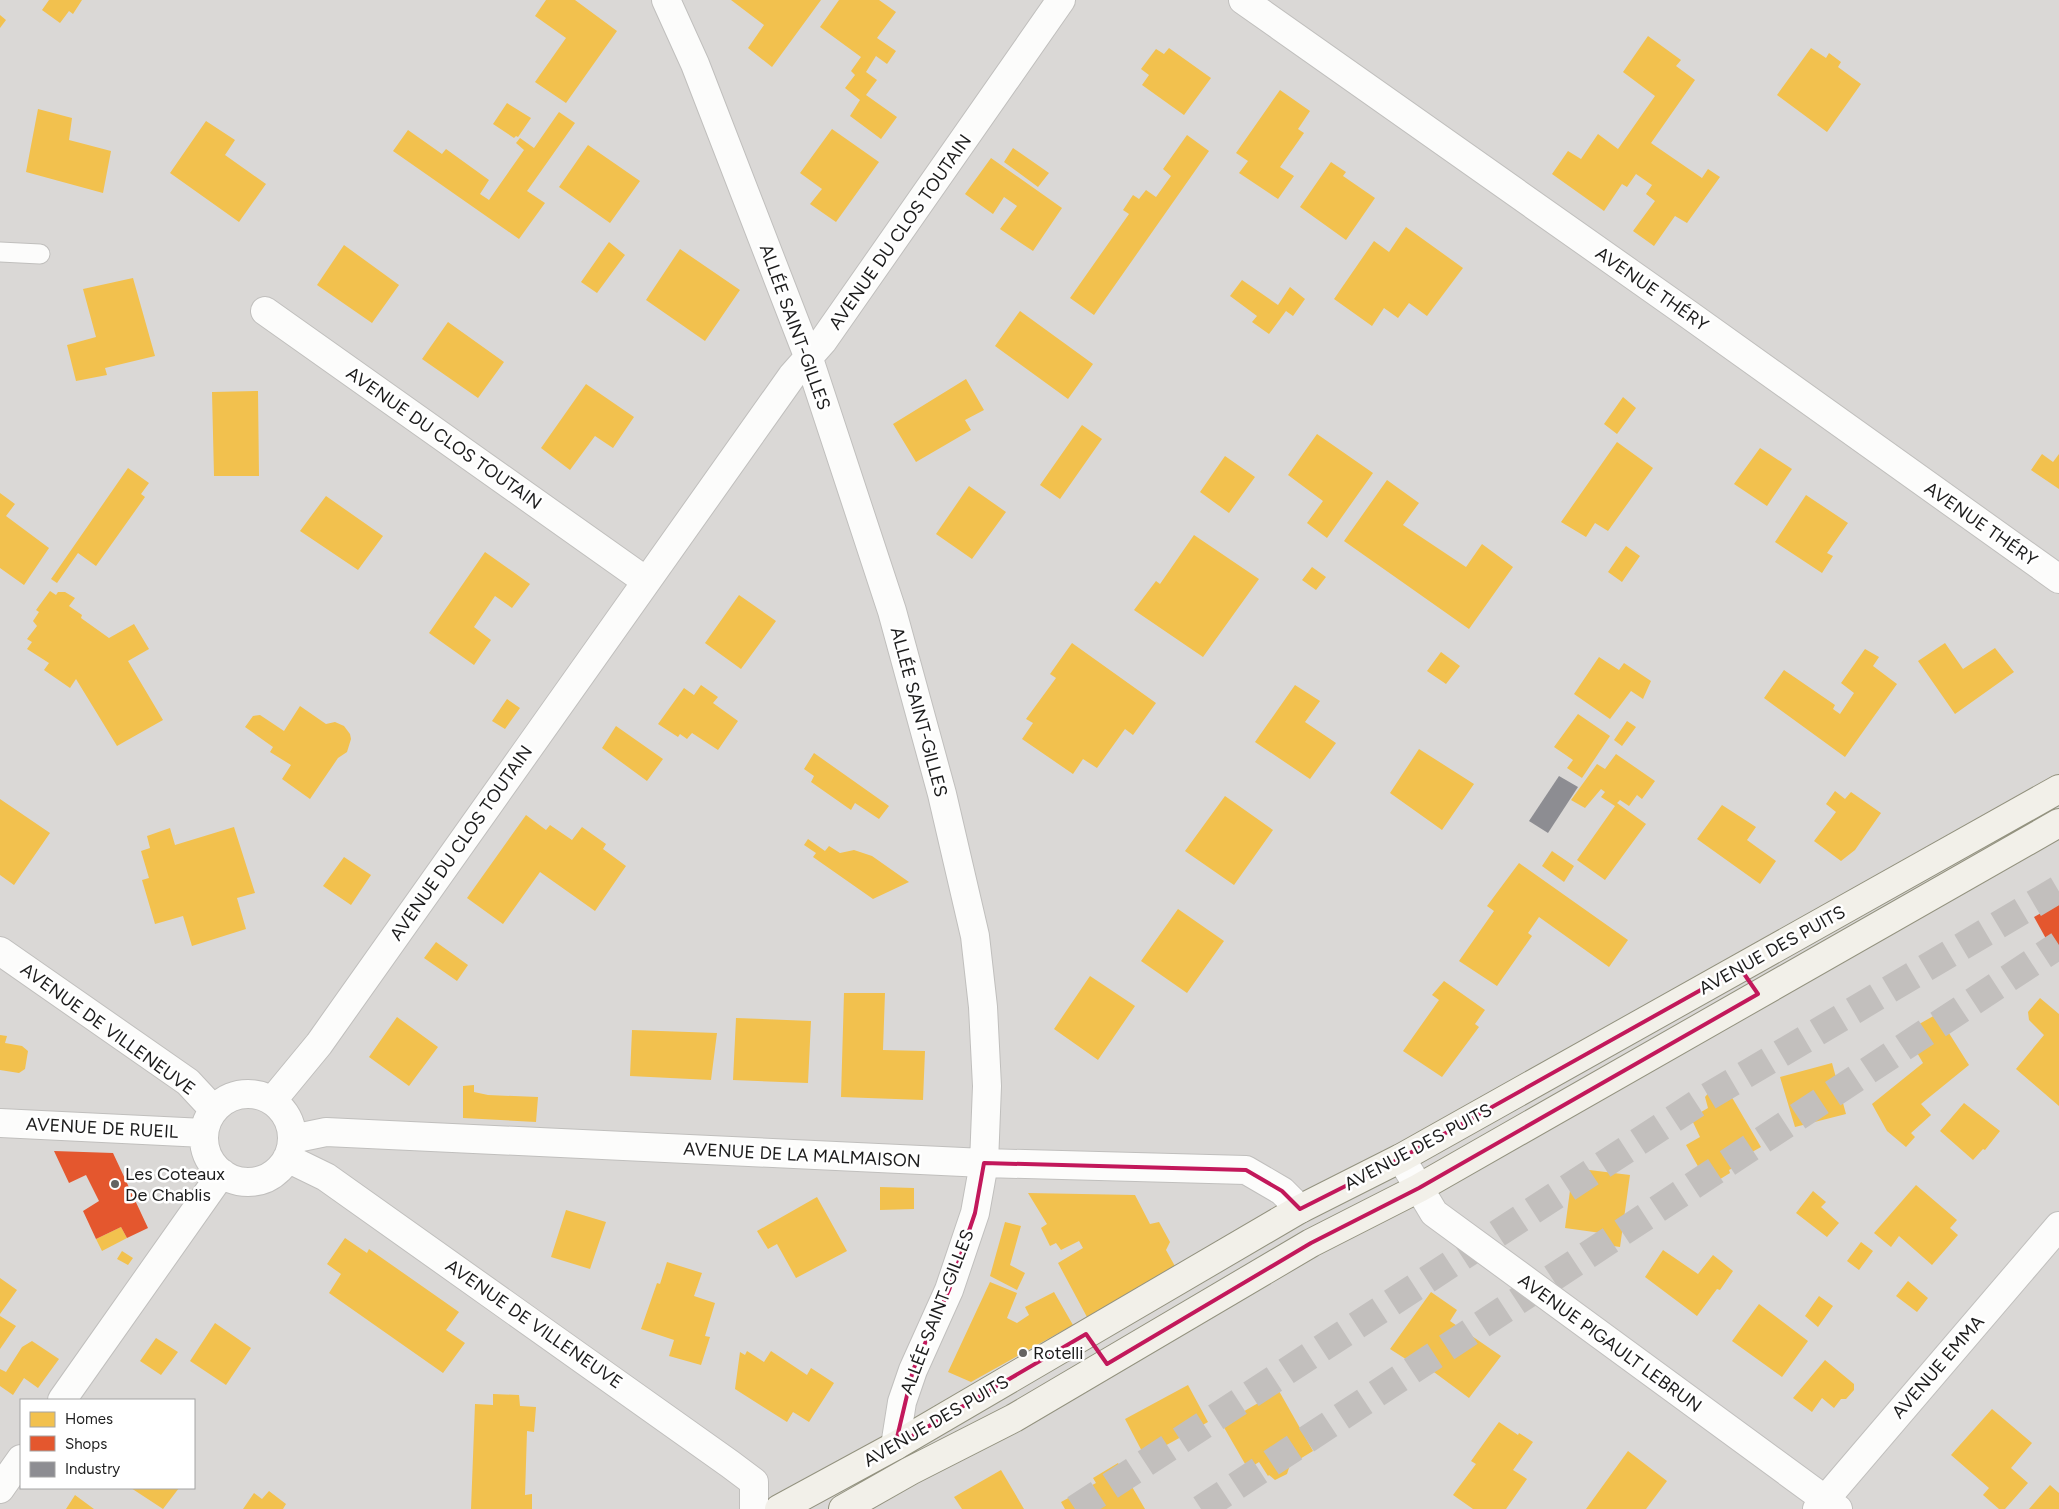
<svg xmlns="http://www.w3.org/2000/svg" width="2059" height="1509" viewBox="0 0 2059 1509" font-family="Figtree,sans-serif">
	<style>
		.residential { fill: #dad8d6; fill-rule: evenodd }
		.homes { fill: #f2c14e }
		.shops { fill: #e4572e }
		.industry { fill: #8d8d92 }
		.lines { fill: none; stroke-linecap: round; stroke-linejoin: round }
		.highway-tunnel { stroke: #c2bfbd; stroke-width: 28; stroke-dasharray: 28 14; stroke-linecap: butt }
		.lane-casing { stroke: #c0bfbd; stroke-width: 21 }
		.street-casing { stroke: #c0bfbd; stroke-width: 30 }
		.secondary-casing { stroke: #93927f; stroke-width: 30 }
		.lane { stroke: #fcfcfb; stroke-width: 19 }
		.street { stroke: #fcfcfb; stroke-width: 28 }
		.secondary { stroke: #f2f0e9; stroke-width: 28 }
		.marked { fill: none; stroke: #c2185b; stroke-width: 4; stroke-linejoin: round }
		.poi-dot { fill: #646362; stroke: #fff; stroke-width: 2 }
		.labels { text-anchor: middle; stroke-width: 5; stroke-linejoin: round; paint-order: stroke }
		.street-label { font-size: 18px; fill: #1c1c1c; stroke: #fff }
		.poi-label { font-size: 18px; fill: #1c1c1c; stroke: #fff; text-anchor: start }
	</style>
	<rect width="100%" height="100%" fill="#ebe8e5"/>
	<path class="residential" d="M 0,0 L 2059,0 L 2059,1509 L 0,1509 ZM 21,1400 L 194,1400 L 194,1488 L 21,1488 Z"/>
	<path class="homes" d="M 49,0 L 82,0 L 73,14 L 69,11 L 60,23 L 42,10 Z
		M 546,0 L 575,0 L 617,31 L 566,103 L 535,82 L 566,38 L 535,16 Z
		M 731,0 L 821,0 L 772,67 L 748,48 L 764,25 Z
		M 839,0 L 879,0 L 896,12 L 877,38 L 896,51 L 887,64 L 876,56 L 866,72 L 877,80 L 866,95 L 897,117 L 881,139 L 850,116 L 860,100 L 845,88 L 855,75 L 851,71 L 861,57 L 820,27 Z
		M 0,15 L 6,20 L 0,28 Z
		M 1648,36 L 1681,60 L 1676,66 L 1695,80 L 1651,143 L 1702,178 L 1708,169 L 1720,177 L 1687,223 L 1675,216 L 1654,246 L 1633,231 L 1655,201 L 1646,194 L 1652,185 L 1636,174 L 1627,187 L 1622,184 L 1604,211 L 1552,174 L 1568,151 L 1581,159 L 1598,134 L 1618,149 L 1655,96 L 1623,72 Z
		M 1169,48 L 1211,78 L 1184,115 L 1142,85 L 1149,75 L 1141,69 L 1156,49 L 1164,54 Z
		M 1811,48 L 1826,58 L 1829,53 L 1841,62 L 1838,67 L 1861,84 L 1827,132 L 1777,95 Z
		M 1280,90 L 1310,111 L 1298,129 L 1304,133 L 1280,167 L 1294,176 L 1278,199 L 1239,173 L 1248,161 L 1236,153 Z
		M 507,103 L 531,118 L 518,137 L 516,136 L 514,138 L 493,124 Z
		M 38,109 L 72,118 L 69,140 L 111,151 L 103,193 L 26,172 Z
		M 559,112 L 575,123 L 527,191 L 545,203 L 519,239 L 393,151 L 408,130 L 442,154 L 446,149 L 489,180 L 480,194 L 489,200 L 524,150 L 516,143 L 520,138 L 534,148 Z
		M 206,121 L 235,140 L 225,155 L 266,184 L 239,222 L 170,173 Z
		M 832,129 L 879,162 L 836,222 L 810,204 L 822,189 L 800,173 Z
		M 1187,135 L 1209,151 L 1094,315 L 1070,298 L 1129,214 L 1123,210 L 1133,195 L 1139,199 L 1146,190 L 1156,197 L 1171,176 L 1163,169 Z
		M 588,145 L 640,181 L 610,223 L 559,187 Z
		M 1013,148 L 1049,173 L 1038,187 L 1004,162 Z
		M 991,158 L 1062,208 L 1033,251 L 1000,229 L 1017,206 L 1004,197 L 993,214 L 965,194 Z
		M 1331,162 L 1346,172 L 1343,176 L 1375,198 L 1346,240 L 1300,207 Z
		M 1406,227 L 1463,268 L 1427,316 L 1409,303 L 1398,318 L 1384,308 L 1372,326 L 1334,299 L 1374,241 L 1389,252 Z
		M 609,242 L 625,255 L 597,293 L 581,282 Z
		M 344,245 L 399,285 L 372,323 L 317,285 Z
		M 680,249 L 740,290 L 705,341 L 646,300 Z
		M 133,278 L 155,356 L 105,368 L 107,375 L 76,381 L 67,345 L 96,337 L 83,289 Z
		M 1242,280 L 1278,305 L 1290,287 L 1305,299 L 1293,316 L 1286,311 L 1269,334 L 1252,322 L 1257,316 L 1230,296 Z
		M 1020,311 L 1093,364 L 1068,399 L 995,346 Z
		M 448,322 L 504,362 L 478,398 L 422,359 Z
		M 966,379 L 984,410 L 965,420 L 971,430 L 916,462 L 893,424 Z
		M 586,384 L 634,417 L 613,448 L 595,436 L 570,470 L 541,448 Z
		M 258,391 L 259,476 L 214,476 L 212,392 Z
		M 1623,397 L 1636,408 L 1617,434 L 1604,424 Z
		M 1082,425 L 1102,439 L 1060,499 L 1040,485 Z
		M 1317,434 L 1373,473 L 1327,538 L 1307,523 L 1323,501 L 1288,475 Z
		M 1617,442 L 1653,468 L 1608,531 L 1595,523 L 1586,537 L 1561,522 Z
		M 1760,448 L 1792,469 L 1767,506 L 1734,484 Z
		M 2042,454 L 2053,462 L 2059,454 L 2059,489 L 2031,470 Z
		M 1225,456 L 1255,477 L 1229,513 L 1200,492 Z
		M 128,468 L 149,483 L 141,494 L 145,497 L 96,566 L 78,553 L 57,583 L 51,579 Z
		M 1387,480 L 1419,503 L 1403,525 L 1466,567 L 1482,544 L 1513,567 L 1469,629 L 1344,541 Z
		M 969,486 L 1006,512 L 972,559 L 936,534 Z
		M 0,493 L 15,504 L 6,516 L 49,548 L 24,585 L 0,568 Z
		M 1806,495 L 1848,523 L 1827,553 L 1833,556 L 1822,573 L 1775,542 Z
		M 326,496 L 383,536 L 358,570 L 300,531 Z
		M 1194,535 L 1259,579 L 1203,657 L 1134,610 L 1156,581 L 1160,584 Z
		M 1626,546 L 1640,556 L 1622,582 L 1608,572 Z
		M 485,552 L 530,584 L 512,608 L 495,596 L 474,627 L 491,640 L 474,665 L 429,633 Z
		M 1312,567 L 1326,577 L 1316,590 L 1302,580 Z
		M 50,591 L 56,595 L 58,592 L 65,592 L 75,598 L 69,606 L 82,615 L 81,618 L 109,638 L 134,624 L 149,649 L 128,661 L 163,720 L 117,746 L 76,679 L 70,688 L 44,670 L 49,663 L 27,649 L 32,642 L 27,639 L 37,626 L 33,621 L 39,612 L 36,610 Z
		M 739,595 L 776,621 L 741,669 L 705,643 Z
		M 1072,643 L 1156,703 L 1133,735 L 1125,729 L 1097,768 L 1083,759 L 1073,774 L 1022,739 L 1033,723 L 1026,719 L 1056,678 L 1050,674 Z
		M 1945,643 L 1963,669 L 1995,648 L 2014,672 L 1955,714 L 1918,661 Z
		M 1865,649 L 1879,657 L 1873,666 L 1897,684 L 1845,757 L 1764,698 L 1784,670 L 1835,705 L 1833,709 L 1840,714 L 1854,693 L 1841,683 Z
		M 1441,652 L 1460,666 L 1446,684 L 1427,671 Z
		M 1599,657 L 1619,670 L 1624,663 L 1651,681 L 1643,699 L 1631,691 L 1610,719 L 1574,694 Z
		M 701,685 L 718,697 L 713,703 L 738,721 L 718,750 L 692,733 L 687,739 L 680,734 L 678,737 L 658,724 L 684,688 L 694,695 Z
		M 1295,685 L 1320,701 L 1305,722 L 1336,743 L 1310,779 L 1255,742 Z
		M 507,699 L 520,708 L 505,729 L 492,721 Z
		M 300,706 L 326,724 L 335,722 L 344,726 L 350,734 L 351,739 L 347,752 L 338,758 L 310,799 L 282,779 L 291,765 L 270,752 L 273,747 L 245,727 L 253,716 L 260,715 L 284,731 Z
		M 1578,714 L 1610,736 L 1582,778 L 1567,768 L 1573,760 L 1554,747 Z
		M 1627,721 L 1636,727 L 1622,746 L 1614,740 Z
		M 616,726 L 663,759 L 647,781 L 602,748 Z
		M 1419,749 L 1474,784 L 1442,830 L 1390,793 Z
		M 814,753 L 889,806 L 879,819 L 855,803 L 851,810 L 811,782 L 814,776 L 804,769 Z
		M 1616,754 L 1655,781 L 1642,799 L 1637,795 L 1629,806 L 1620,800 L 1617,803 L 1646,824 L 1605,880 L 1577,860 L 1615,806 L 1601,797 L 1605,792 L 1601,789 L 1585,808 L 1571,800 L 1597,764 L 1605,769 Z
		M 1835,791 L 1845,799 L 1851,792 L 1881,813 L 1855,850 L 1841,861 L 1814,841 L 1836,812 L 1826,804 Z
		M 1225,796 L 1273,830 L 1234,885 L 1185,851 Z
		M 0,799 L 50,833 L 14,885 L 0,875 Z
		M 1722,805 L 1756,827 L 1747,840 L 1776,861 L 1760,884 L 1697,839 Z
		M 526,815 L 546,830 L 550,825 L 572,840 L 582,827 L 606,844 L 603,849 L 626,866 L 595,911 L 540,872 L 503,924 L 467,898 Z
		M 234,827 L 255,893 L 237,898 L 246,929 L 192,946 L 183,916 L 155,924 L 142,880 L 149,878 L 141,851 L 150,848 L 147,836 L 170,828 L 175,845 Z
		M 808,839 L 825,851 L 829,846 L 840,853 L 854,850 L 872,856 L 909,882 L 873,899 L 813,857 L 816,853 L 804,845 Z
		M 1552,851 L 1574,866 L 1564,882 L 1542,866 Z
		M 344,857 L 371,875 L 351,905 L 323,886 Z
		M 1519,863 L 1628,940 L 1609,967 L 1539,917 L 1528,933 L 1532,936 L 1497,986 L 1459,961 L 1494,911 L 1487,906 Z
		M 1178,909 L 1224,941 L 1187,993 L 1141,961 Z
		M 436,942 L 468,965 L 457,981 L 424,958 Z
		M 1090,976 L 1135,1006 L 1098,1060 L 1054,1029 Z
		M 1444,981 L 1485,1010 L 1475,1024 L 1479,1027 L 1442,1077 L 1403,1051 L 1439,1000 L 1432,995 Z
		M 844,993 L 885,993 L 883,1050 L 925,1051 L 923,1100 L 841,1097 Z
		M 2040,998 L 2059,1014 L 2059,1106 L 2016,1069 L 2044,1035 L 2029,1020 L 2028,1012 Z
		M 1937,1014 L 1969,1065 L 1921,1104 L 1931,1115 L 1911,1133 L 1915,1137 L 1906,1147 L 1887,1131 L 1872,1104 L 1923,1063 L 1905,1032 Z
		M 397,1017 L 438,1047 L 409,1086 L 369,1057 Z
		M 736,1018 L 811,1021 L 808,1083 L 733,1080 Z
		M 632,1030 L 717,1033 L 711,1080 L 630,1076 Z
		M 0,1035 L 7,1036 L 5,1043 L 22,1046 L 28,1051 L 25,1069 L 19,1073 L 0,1070 Z
		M 1832,1063 L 1846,1114 L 1795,1127 L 1780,1077 Z
		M 474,1085 L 474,1092 L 488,1095 L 538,1097 L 536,1122 L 463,1118 L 463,1086 Z
		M 1717,1088 L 1727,1089 L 1761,1147 L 1745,1156 L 1746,1161 L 1729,1170 L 1730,1173 L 1709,1186 L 1686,1145 L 1700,1137 L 1691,1118 L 1708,1108 L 1705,1097 L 1711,1090 Z
		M 1964,1103 L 2000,1131 L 1985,1150 L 1983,1149 L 1973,1160 L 1940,1131 Z
		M 1573,1168 L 1630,1175 L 1620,1247 L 1600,1244 L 1601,1233 L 1565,1228 Z
		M 1916,1185 L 1957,1220 L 1950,1228 L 1958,1235 L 1932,1265 L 1899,1236 L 1891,1247 L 1874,1233 Z
		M 880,1187 L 914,1188 L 914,1209 L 880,1210 Z
		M 1813,1191 L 1826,1202 L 1821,1207 L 1839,1223 L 1827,1237 L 1796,1213 Z
		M 1028,1193 L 1135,1195 L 1150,1224 L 1159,1222 L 1170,1242 L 1166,1250 L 1176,1268 L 1087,1317 L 1058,1263 L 1083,1248 L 1079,1241 L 1061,1250 L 1056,1243 L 1050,1246 L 1041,1228 L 1047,1224 Z
		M 817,1197 L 847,1251 L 796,1278 L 777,1244 L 768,1249 L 757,1231 Z
		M 566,1210 L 606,1222 L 590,1269 L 551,1257 Z
		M 1005,1222 L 1021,1226 L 1010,1265 L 1025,1273 L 1017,1290 L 990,1276 Z
		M 121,1227 L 127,1238 L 102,1251 L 96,1239 Z
		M 345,1238 L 367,1253 L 369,1249 L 459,1312 L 446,1330 L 465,1343 L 443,1373 L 329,1293 L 341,1274 L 327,1264 Z
		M 1861,1242 L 1873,1251 L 1859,1270 L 1847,1261 Z
		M 1663,1250 L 1698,1274 L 1713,1255 L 1733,1271 L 1720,1290 L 1717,1289 L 1697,1316 L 1645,1277 Z
		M 122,1251 L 133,1258 L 128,1265 L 117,1259 Z
		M 667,1262 L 702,1273 L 694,1296 L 715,1303 L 705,1336 L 710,1337 L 701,1365 L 669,1356 L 674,1340 L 641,1329 L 657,1283 L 660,1284 Z
		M 0,1278 L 17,1290 L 0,1314 Z
		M 1908,1281 L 1928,1298 L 1917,1312 L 1896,1296 Z
		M 990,1282 L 1017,1293 L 1007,1318 L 1017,1323 L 1029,1315 L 1025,1307 L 1054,1292 L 1073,1325 L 971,1382 L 948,1372 Z
		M 1431,1292 L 1457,1310 L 1450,1321 L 1501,1356 L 1469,1398 L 1415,1358 L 1412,1363 L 1390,1349 Z
		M 1819,1296 L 1833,1306 L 1818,1327 L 1805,1316 Z
		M 1759,1304 L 1808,1341 L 1782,1377 L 1732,1341 Z
		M 0,1316 L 16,1326 L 0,1349 Z
		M 215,1323 L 251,1348 L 226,1385 L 190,1361 Z
		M 156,1338 L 178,1352 L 161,1375 L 140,1361 Z
		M 32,1341 L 59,1359 L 38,1388 L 24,1378 L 13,1395 L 0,1386 L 0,1369 L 6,1372 L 22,1347 Z
		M 747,1351 L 764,1362 L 771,1351 L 807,1375 L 811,1368 L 834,1383 L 809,1422 L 793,1412 L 787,1422 L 735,1389 L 740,1352 L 745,1355 Z
		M 1825,1360 L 1854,1384 L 1854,1390 L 1846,1399 L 1841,1399 L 1834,1408 L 1822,1398 L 1812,1412 L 1793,1398 Z
		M 1188,1385 L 1208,1422 L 1145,1457 L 1125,1419 Z
		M 1279,1391 L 1313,1451 L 1290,1465 L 1287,1474 L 1275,1480 L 1269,1475 L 1268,1476 L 1259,1462 L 1248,1469 L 1222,1424 Z
		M 493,1394 L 519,1395 L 520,1406 L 536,1407 L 534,1432 L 527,1431 L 525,1495 L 532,1494 L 532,1509 L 471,1509 L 475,1404 L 493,1405 Z
		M 1992,1409 L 2032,1443 L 2011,1468 L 2028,1483 L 2005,1509 L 1999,1509 L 1983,1495 L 1989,1488 L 1951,1455 Z
		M 1499,1422 L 1518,1435 L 1519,1433 L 1533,1442 L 1513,1470 L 1527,1479 L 1506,1509 L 1473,1509 L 1453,1495 L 1476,1464 L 1471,1461 Z
		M 1628,1451 L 1667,1481 L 1646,1509 L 1586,1509 Z
		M 1118,1463 L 1145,1509 L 1065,1509 L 1061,1502 L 1096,1483 L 1093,1478 Z
		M 1001,1470 L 1024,1509 L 962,1509 L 954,1497 Z
		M 2050,1485 L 2059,1493 L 2059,1509 L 2029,1509 Z
		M 131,1488 L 179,1488 L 163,1509 Z
		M 269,1491 L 286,1504 L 283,1509 L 243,1509 L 254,1493 L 262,1499 Z
		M 75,1495 L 94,1509 L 66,1509 Z"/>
	<path class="shops" d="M 2059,903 L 2059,951 L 2054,953 L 2034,917 Z
		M 54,1151 L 113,1153 L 148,1228 L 127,1238 L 121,1227 L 96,1239 L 83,1211 L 99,1201 L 86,1175 L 69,1183 Z"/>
	<path class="industry" d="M 1559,776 L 1578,787 L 1548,833 L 1529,821 Z"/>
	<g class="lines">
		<path class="highway-tunnel" d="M 1075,1509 L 1704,1099 L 2059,889
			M 1201,1509 L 2059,945"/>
		<defs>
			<path id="lane" d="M 0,252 L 40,254"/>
			<path id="street" d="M 666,0 L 695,64 L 808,356 L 892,611 L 942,794 L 975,936 L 983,1007 L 987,1086 L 984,1163 L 975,1213 L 949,1290 L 913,1370 L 902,1402 L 895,1446
				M 1243,0 L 1688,314 L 2059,579
				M 265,311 L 646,581
				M 0,951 L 188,1082 L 214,1110
				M204 1138a44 44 0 1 1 88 0a44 44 0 1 1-88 0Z
				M 272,1101 L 319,1044 L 792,376 L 823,341 L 1061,0
				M 0,1123 L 204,1133
				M 292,1139 L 326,1132 L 984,1163 L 1246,1170 L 1282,1191 L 1300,1209
				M 287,1158 L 326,1177 L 730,1464 L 754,1482 L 754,1509
				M 1401,1158 L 1434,1213 L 1838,1509
				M 62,1400 L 222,1173
				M 0,1489 L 21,1459
				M 1817,1509 L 2059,1226"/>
			<path id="secondary" d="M 779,1509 L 895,1446 L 1300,1209 L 1401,1158 L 2059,789
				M 843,1509 L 910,1471 L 1014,1418 L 1311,1243 L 1419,1188 L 2059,823"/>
		</defs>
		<use href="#lane" class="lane-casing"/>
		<use href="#street" class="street-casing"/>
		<use href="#secondary" class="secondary-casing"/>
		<use href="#lane" class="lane"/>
		<use href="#street" class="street"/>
		<use href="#secondary" class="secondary"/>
	</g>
	<path class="marked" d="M 1740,968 L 1758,994 L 1419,1188 L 1311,1243 L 1107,1364 L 1086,1334 L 895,1446 L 913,1370 L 949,1290 L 975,1213 L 984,1163 L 1246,1170 L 1282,1191 L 1300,1209 L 1401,1158 Z"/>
	<g class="poi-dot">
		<circle cx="115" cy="1184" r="5"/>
		<circle cx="1023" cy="1353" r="5"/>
	</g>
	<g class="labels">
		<g class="street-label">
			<text transform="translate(900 232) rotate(-55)" y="6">AVENUE DU CLOS TOUTAIN</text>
			<text transform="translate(1652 289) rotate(35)" y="6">AVENUE THÉRY</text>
			<text transform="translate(795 327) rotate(70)" y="6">ALLÉE SAINT-GILLES</text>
			<text transform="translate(444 438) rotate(35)" y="6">AVENUE DU CLOS TOUTAIN</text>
			<text transform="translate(1981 524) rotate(35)" y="6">AVENUE THÉRY</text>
			<text transform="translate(919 712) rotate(75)" y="6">ALLÉE SAINT-GILLES</text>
			<text transform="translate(461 843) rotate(-55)" y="6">AVENUE DU CLOS TOUTAIN</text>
			<text transform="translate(1772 950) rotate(-29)" y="6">AVENUE DES PUITS</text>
			<text transform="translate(108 1029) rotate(36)" y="6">AVENUE DE VILLENEUVE</text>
			<text transform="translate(102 1128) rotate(3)" y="6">AVENUE DE RUEIL</text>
			<text transform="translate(1418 1147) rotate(-28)" y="6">AVENUE DES PUITS</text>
			<text transform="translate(802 1155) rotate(3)" y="6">AVENUE DE LA MALMAISON</text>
			<text transform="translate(937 1312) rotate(-69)" y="6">ALLÉE SAINT-GILLES</text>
			<text transform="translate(534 1324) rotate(35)" y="6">AVENUE DE VILLENEUVE</text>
			<text transform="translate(1610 1343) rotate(36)" y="6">AVENUE PIGAULT LEBRUN</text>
			<text transform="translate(1938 1367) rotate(-49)" y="6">AVENUE EMMA</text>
			<text transform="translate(936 1421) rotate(-30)" y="6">AVENUE DES PUITS</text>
		</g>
		<g class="poi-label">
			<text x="125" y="1180">Les Coteaux<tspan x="125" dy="21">De Chablis</tspan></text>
			<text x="1033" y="1359">Rotelli</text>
		</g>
	</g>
	<rect x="20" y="1399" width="175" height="90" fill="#ffffff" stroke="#a4a4a4"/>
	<rect x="30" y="1412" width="25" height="15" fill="#f2c14e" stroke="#a4a4a4"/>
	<text x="65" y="1424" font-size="15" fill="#1c1c1c">Homes</text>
	<rect x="30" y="1436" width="25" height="15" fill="#e4572e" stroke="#a4a4a4"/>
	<text x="65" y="1449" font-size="15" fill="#1c1c1c">Shops</text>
	<rect x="30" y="1462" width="25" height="15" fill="#8d8d92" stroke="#a4a4a4"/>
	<text x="65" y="1474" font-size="15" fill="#1c1c1c">Industry</text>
</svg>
